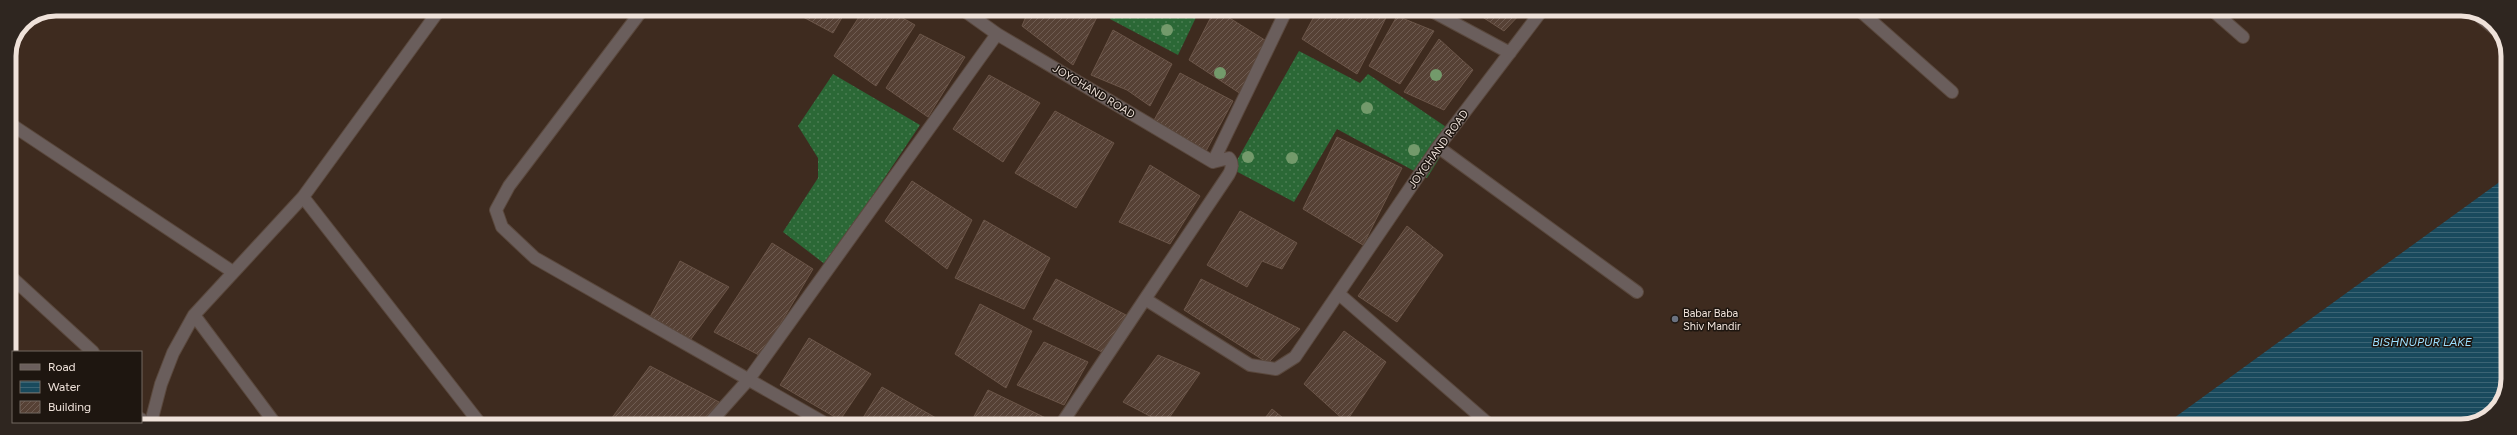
<svg xmlns="http://www.w3.org/2000/svg" width="2517" height="435" viewBox="0 0 2517 435" font-family="Figtree,sans-serif">
	<style>
		.grass { fill: url(#grass-dots) }
		.water { fill: url(#water-rules) }
		.building { fill: url(#building-hatch); stroke: #6b5548 }
		.lines { fill: none; stroke-linecap: round; stroke-linejoin: round }
		.street-casing { stroke: #5a483d; stroke-width: 14 }
		.street { stroke: #6a5e5c; stroke-width: 12 }
		.tree { fill: #739a6b }
		.worship-dot { fill: #6b7280; stroke: #1e1610; stroke-width: 1.5 }
		.labels { text-anchor: middle; stroke-width: 3; stroke-linejoin: round; paint-order: stroke }
		.street-label { font-size: 11px; fill: #efe2da; stroke: #1e1610 }
		.poi-label { font-size: 11px; fill: #efe2da; stroke: #1e1610; text-anchor: start }
		.water-label { font-size: 12px; font-style: italic; fill: #9cdffe; stroke: #1e1610 }
		.rim { fill: none; stroke: #efe2da; stroke-width: 5 }
	</style>
	<defs>
		<pattern id="grass-dots" width="8" height="8" patternUnits="userSpaceOnUse"><rect width="8" height="8" fill="#2b6836"/><path d="M2 2h.1M6 6h.1" fill="none" stroke="#4a7d52" stroke-width="1.8" stroke-linecap="round"/></pattern>
		<pattern id="water-rules" width="6" height="5" patternUnits="userSpaceOnUse"><rect width="6" height="5" fill="#194a5d"/><path d="M0 2.5h6" fill="none" stroke="#3b6474"/></pattern>
		<pattern id="building-hatch" width="6" height="6" patternUnits="userSpaceOnUse"><rect width="6" height="6" fill="#564135"/><path d="M-1 1l2-2M0 6l6-6M5 7l2-2" fill="none" stroke="#6f5c52"/></pattern>
	</defs>
	<rect width="100%" height="100%" fill="#3e2b1f"/>
	<path class="grass" d="M 1113,9 L 1200,9 L 1178,55 L 1110,19 Z
		M 1299,51 L 1360,83 L 1368,74 L 1455,133 L 1427,178 L 1337,129 L 1294,202 L 1232,169 Z
		M 833,74 L 920,125 L 826,265 L 783,232 L 818,178 L 818,158 L 798,126 Z"/>
	<path class="water" d="M 2508,170 L 2508,385 L 2492,414 L 2461,426 L 2163,426 L 2505,178 Z"/>
	<path class="building" d="M 788,9 L 847,9 L 833,33 Z
		M 864,9 L 887,9 L 915,25 L 876,86 L 834,56 Z
		M 1029,9 L 1101,9 L 1073,65 L 1022,26 Z
		M 1215,9 L 1268,42 L 1241,94 L 1189,60 Z
		M 1265,9 L 1281,9 L 1277,16 Z
		M 1318,9 L 1390,10 L 1357,74 L 1302,39 Z
		M 1470,9 L 1525,9 L 1504,31 Z
		M 1397,16 L 1434,31 L 1400,84 L 1369,66 Z
		M 1113,30 L 1172,64 L 1150,106 L 1127,90 L 1091,75 Z
		M 920,34 L 965,57 L 928,117 L 886,88 Z
		M 1439,39 L 1473,70 L 1444,110 L 1404,92 Z
		M 1180,73 L 1233,101 L 1206,151 L 1153,122 Z
		M 989,75 L 1040,103 L 1003,162 L 953,129 Z
		M 1055,111 L 1114,143 L 1076,208 L 1015,173 Z
		M 1337,137 L 1402,168 L 1363,245 L 1303,209 Z
		M 1150,165 L 1200,196 L 1170,244 L 1119,222 Z
		M 912,181 L 972,220 L 947,269 L 885,221 Z
		M 1240,211 L 1297,243 L 1282,269 L 1262,261 L 1247,287 L 1207,265 Z
		M 984,220 L 1050,258 L 1024,309 L 955,278 Z
		M 1407,226 L 1443,255 L 1397,322 L 1358,296 Z
		M 772,243 L 813,269 L 761,356 L 714,332 Z
		M 680,261 L 729,287 L 688,343 L 650,317 Z
		M 1056,279 L 1126,315 L 1102,352 L 1033,319 Z
		M 1201,279 L 1300,329 L 1268,363 L 1184,310 Z
		M 980,304 L 1032,331 L 1006,388 L 955,354 Z
		M 1344,331 L 1386,362 L 1346,422 L 1304,384 Z
		M 809,338 L 871,374 L 840,420 L 780,385 Z
		M 1044,342 L 1088,362 L 1064,405 L 1017,385 Z
		M 1158,355 L 1200,373 L 1165,424 L 1123,402 Z
		M 650,366 L 719,402 L 697,426 L 606,426 Z
		M 882,387 L 950,426 L 858,426 Z
		M 988,390 L 1054,422 L 1050,426 L 969,426 Z
		M 1272,409 L 1293,426 L 1259,426 Z
		M 1117,417 L 1130,426 L 1109,426 Z"/>
	<g class="lines">
		<defs>
			<path id="street" d="M 643,9 L 509,186 L 496,210 L 502,227 L 535,258 L 830,426
				M 962,9 L 997,34 L 1213,162 L 1229,158 C 1233,163 1232,169 1229,174 L 1145,299
				M 1428,9 L 1510,53
				M 1858,9 L 1952,92
				M 2211,9 L 2243,37
				M 2477,14 L 2499,32
				M 9,123 L 233,272
				M 1438,147 L 1637,292
				M 1213,162 L 1287,9
				M 303,197 L 482,426
				M 9,275 L 93,352
				M 1339,294 L 1491,426
				M 194,315 L 277,426
				M 141,419 L 145,426
				M 150,426 L 161,384 L 173,353 L 194,315 L 303,197 L 440,9
				M 707,426 L 749,379 L 997,34
				M 1060,426 L 1145,299 L 1250,365 L 1276,369 L 1295,357 L 1438,147 L 1543,9"/>
		</defs>
		<use href="#street" class="street-casing"/>
		<use href="#street" class="street"/>
	</g>
	<g class="tree">
		<circle cx="1167" cy="30" r="6"/>
		<circle cx="1220" cy="73" r="6"/>
		<circle cx="1436" cy="75" r="6"/>
		<circle cx="1367" cy="108" r="6"/>
		<circle cx="1414" cy="150" r="6"/>
		<circle cx="1248" cy="157" r="6"/>
		<circle cx="1292" cy="158" r="6"/>
	</g>
	<circle class="worship-dot" cx="1675" cy="319" r="4"/>
	<g class="labels">
		<g class="street-label">
			<text transform="translate(1094 91) rotate(31)" y="4">JOYCHAND ROAD</text>
			<text transform="translate(1438 149) rotate(-54)" y="4">JOYCHAND ROAD</text>
		</g>
		<g class="poi-label">
			<text x="1683" y="317">Babar Baba<tspan x="1683" dy="13">Shiv Mandir</tspan></text>
		</g>
		<g class="water-label">
			<text x="2422" y="346">BISHNUPUR LAKE</text>
		</g>
	</g>
	<path d="M0 0H2517V435H0ZM56 16H2461A40 40 0 0 1 2501 56V379A40 40 0 0 1 2461 419H56A40 40 0 0 1 16 379V56A40 40 0 0 1 56 16Z" fill="#2f2620" fill-rule="evenodd"/>
	<path class="rim" d="M56 16H2461A40 40 0 0 1 2501 56V379A40 40 0 0 1 2461 419H56A40 40 0 0 1 16 379V56A40 40 0 0 1 56 16Z"/>
	<rect x="12" y="351" width="130" height="72" fill="#1e1610" stroke="#726861"/>
	<rect x="20" y="364" width="20" height="6" fill="#6a5e5c" stroke="#726861"/>
	<text x="48" y="371" font-size="12" fill="#efe2da">Road</text>
	<rect x="20" y="381" width="20" height="12" fill="url(#water-rules)" stroke="#726861"/>
	<text x="48" y="391" font-size="12" fill="#efe2da">Water</text>
	<rect x="20" y="401" width="20" height="12" fill="url(#building-hatch)" stroke="#726861"/>
	<text x="48" y="411" font-size="12" fill="#efe2da">Building</text>
</svg>
